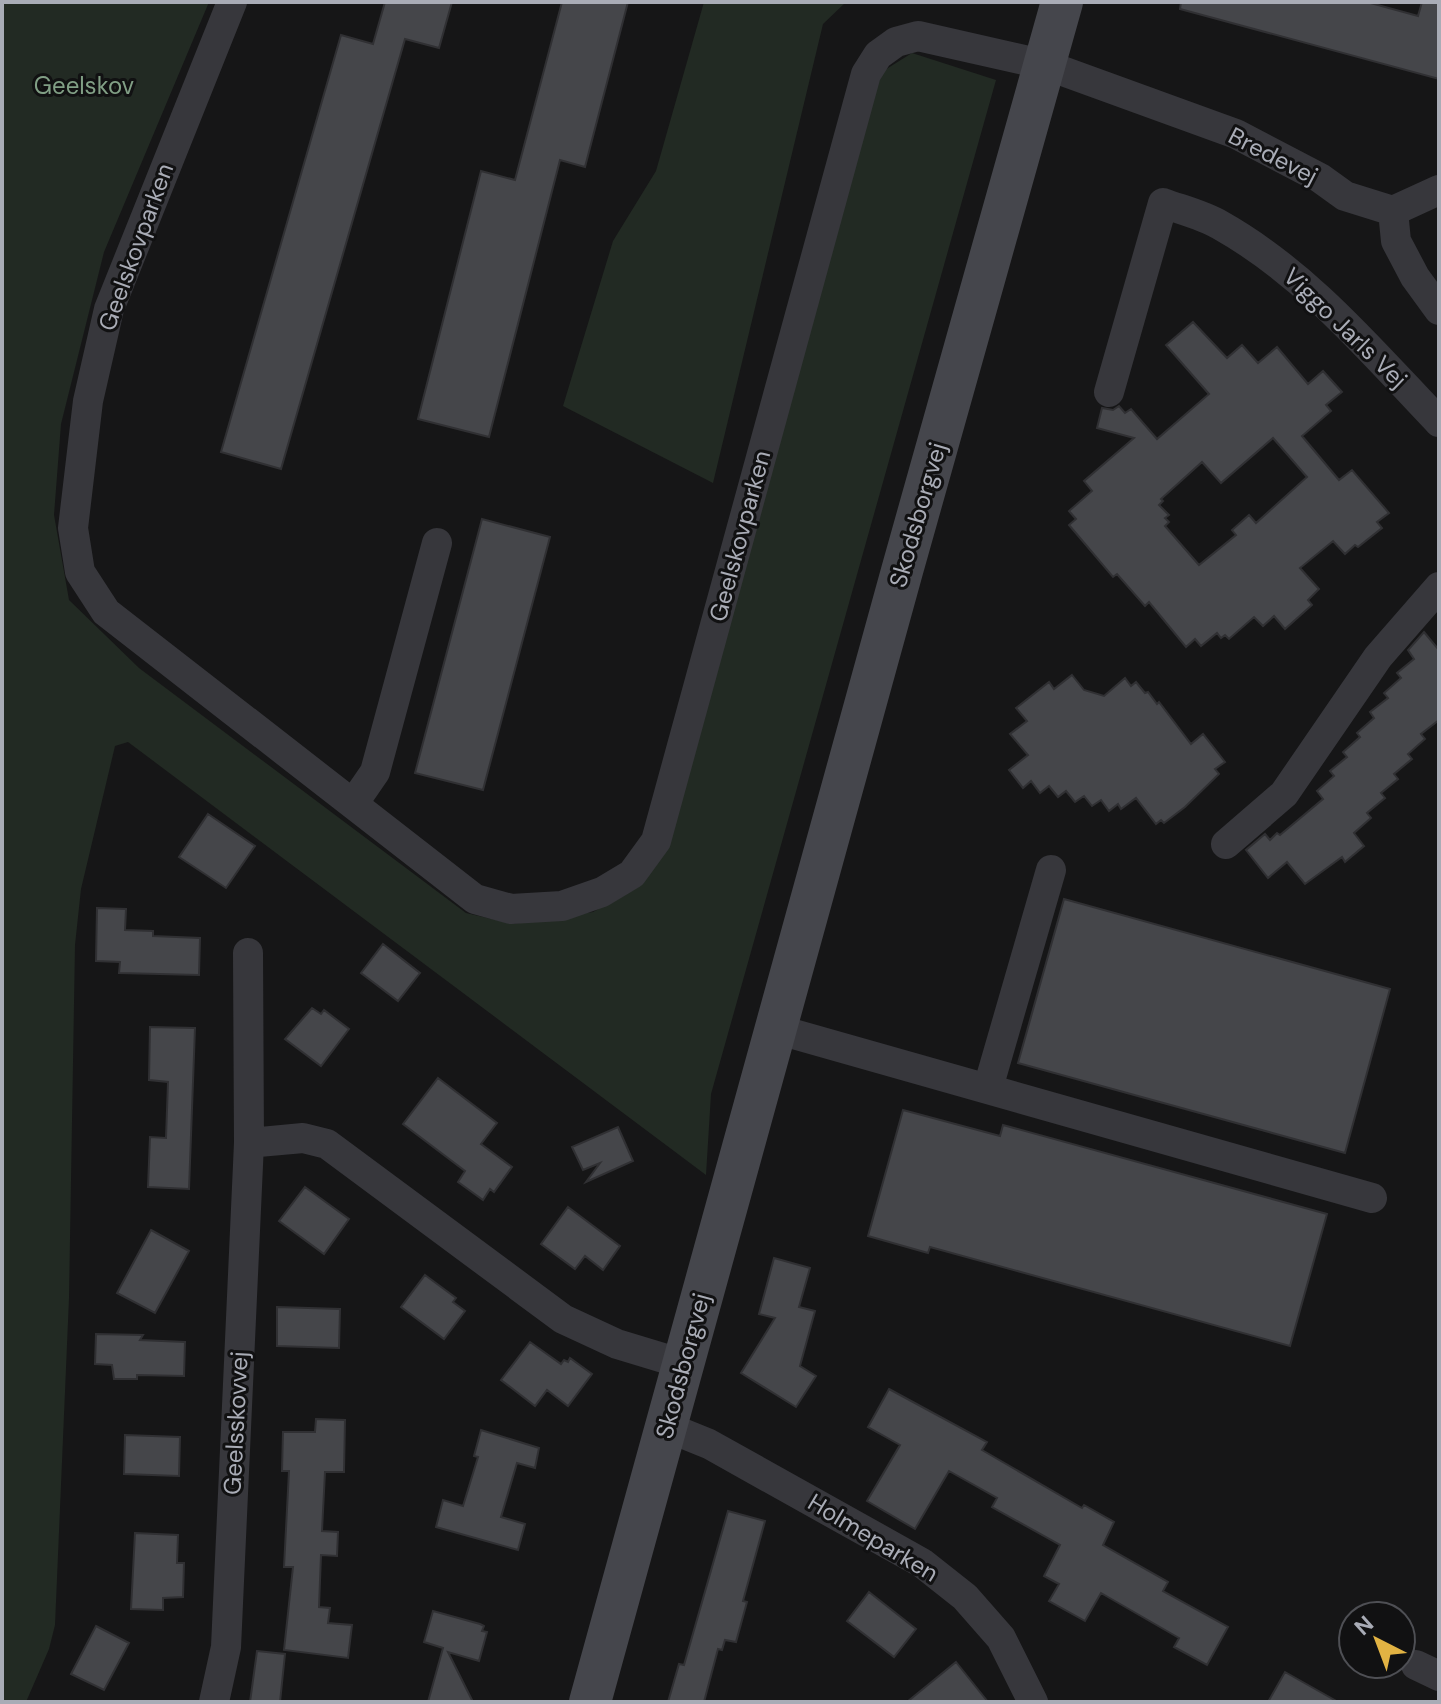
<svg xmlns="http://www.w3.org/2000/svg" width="1441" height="1704" viewBox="0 0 1441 1704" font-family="'DM Sans',sans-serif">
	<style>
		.green { fill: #222a23 }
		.building { fill: #45464a; stroke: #303033; stroke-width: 2; fill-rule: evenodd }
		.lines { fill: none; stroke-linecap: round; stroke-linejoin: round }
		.street { stroke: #37373c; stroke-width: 30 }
		.secondary { stroke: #45464c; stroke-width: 42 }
		.labels { text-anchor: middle; stroke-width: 6; stroke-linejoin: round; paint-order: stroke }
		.park-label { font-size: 24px; fill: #819f85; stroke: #111112 }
		.street-label { font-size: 24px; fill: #a9acb6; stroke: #111112 }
	</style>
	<rect width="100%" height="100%" fill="#161617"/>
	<path class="green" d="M 2,2 L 209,2 L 104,252 L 61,424 L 54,515 L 69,600 L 139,668 L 466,913 L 513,924 L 593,912 L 638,887 L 880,73 L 912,53 L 996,80 L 711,1094 L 706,1175 L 128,742 L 115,746 L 81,889 L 75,945 L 69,1298 L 55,1625 L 49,1649 L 26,1702 L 2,1702 Z
		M 704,2 L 846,2 L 823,24 L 713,483 L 563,406 L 613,241 L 656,171 Z"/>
	<path class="building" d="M 385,2 L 452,2 L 439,48 L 405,39 L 281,469 L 221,452 L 341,35 L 373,44 Z
		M 562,2 L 628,2 L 585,167 L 560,160 L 489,437 L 418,419 L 481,171 L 515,180 Z
		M 1181,2 L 1367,2 L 1418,16 L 1422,2 L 1439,2 L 1439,79 L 1180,9 Z
		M 1193,322 L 1227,358 L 1242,345 L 1258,363 L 1277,347 L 1308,384 L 1323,371 L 1342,392 L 1326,405 L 1331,411 L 1302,436 L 1339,480 L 1352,470 L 1389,513 L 1377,522 L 1382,528 L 1358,547 L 1355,545 L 1345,554 L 1333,541 L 1300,568 L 1319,589 L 1308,600 L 1312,605 L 1285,629 L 1274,616 L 1263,626 L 1254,617 L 1229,639 L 1225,635 L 1221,638 L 1217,633 L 1201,646 L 1195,639 L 1186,647 L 1149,602 L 1145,606 L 1117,574 L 1113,577 L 1069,525 L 1076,519 L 1069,511 L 1092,491 L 1084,481 L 1134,438 L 1097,428 L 1102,408 L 1113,410 L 1119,406 L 1125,413 L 1131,409 L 1157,439 L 1209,394 L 1166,345 ZM 1273,438 L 1307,477 L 1256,523 L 1249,515 L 1232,530 L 1236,535 L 1199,565 L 1165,526 L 1169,522 L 1165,518 L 1169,515 L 1159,505 L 1163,501 L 1161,499 L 1202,462 L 1221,483 Z
		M 482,519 L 550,537 L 483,790 L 415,773 Z
		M 1424,632 L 1439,650 L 1439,720 L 1421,734 L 1425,739 L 1408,754 L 1412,759 L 1394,774 L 1398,779 L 1381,793 L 1385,798 L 1367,813 L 1371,818 L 1354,833 L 1364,846 L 1345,862 L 1342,857 L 1305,884 L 1287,862 L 1268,878 L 1246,850 L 1265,834 L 1270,840 L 1277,833 L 1280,835 L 1323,799 L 1317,791 L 1334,776 L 1330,771 L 1347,757 L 1343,752 L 1360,737 L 1357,733 L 1374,718 L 1370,712 L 1388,698 L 1384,693 L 1401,678 L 1397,673 L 1414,659 L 1408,650 Z
		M 1072,675 L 1084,690 L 1104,696 L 1125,678 L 1131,686 L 1136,682 L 1145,693 L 1148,692 L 1157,704 L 1159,702 L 1191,744 L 1203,734 L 1225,762 L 1215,769 L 1219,774 L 1185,807 L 1164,823 L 1161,820 L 1156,824 L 1136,798 L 1121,809 L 1118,804 L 1109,811 L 1101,800 L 1092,806 L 1084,796 L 1075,802 L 1066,791 L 1058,797 L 1049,786 L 1040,793 L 1031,781 L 1023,788 L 1009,770 L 1028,755 L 1010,734 L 1027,721 L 1016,708 L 1049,682 L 1054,689 Z
		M 208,814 L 255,846 L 226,888 L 179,857 Z
		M 1064,899 L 1390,989 L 1345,1153 L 1018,1063 Z
		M 97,908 L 126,909 L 125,930 L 153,931 L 153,936 L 200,938 L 199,975 L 119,973 L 120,962 L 96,961 Z
		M 383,944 L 420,973 L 398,1001 L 361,973 Z
		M 312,1008 L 321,1014 L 324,1010 L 349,1029 L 321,1066 L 285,1039 Z
		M 150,1027 L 195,1028 L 189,1189 L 148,1187 L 150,1137 L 166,1138 L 168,1082 L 149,1080 Z
		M 438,1078 L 497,1123 L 481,1144 L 512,1167 L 494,1192 L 490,1189 L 483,1200 L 458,1182 L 465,1171 L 403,1124 Z
		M 903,1110 L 1000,1136 L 1003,1125 L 1327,1214 L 1290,1346 L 930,1247 L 928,1253 L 868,1236 Z
		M 618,1127 L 633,1161 L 586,1182 L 600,1163 L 583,1170 L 572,1147 Z
		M 305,1187 L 349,1219 L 324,1254 L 279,1221 Z
		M 568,1207 L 620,1246 L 603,1270 L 585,1256 L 575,1269 L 541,1244 Z
		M 151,1230 L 189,1251 L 155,1313 L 117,1293 Z
		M 774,1258 L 810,1268 L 799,1307 L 815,1311 L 800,1366 L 816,1376 L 796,1407 L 741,1373 L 775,1318 L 759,1314 Z
		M 425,1275 L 456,1298 L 453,1302 L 465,1311 L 444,1339 L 401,1307 Z
		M 277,1307 L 340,1309 L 339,1348 L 277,1346 Z
		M 96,1334 L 143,1335 L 140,1340 L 185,1342 L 184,1376 L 137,1375 L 137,1379 L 114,1379 L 112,1365 L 95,1364 Z
		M 530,1342 L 561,1364 L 564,1360 L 568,1362 L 570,1358 L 592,1374 L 568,1406 L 547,1390 L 535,1406 L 501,1380 Z
		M 889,1389 L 987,1442 L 982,1450 L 1082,1508 L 1084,1505 L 1114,1522 L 1103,1545 L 1168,1582 L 1163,1591 L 1228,1627 L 1207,1665 L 1174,1647 L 1179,1638 L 1101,1593 L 1085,1621 L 1049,1601 L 1059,1584 L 1044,1576 L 1060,1545 L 992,1507 L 997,1498 L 949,1471 L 915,1529 L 867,1501 L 900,1445 L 868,1427 Z
		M 316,1419 L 345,1420 L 344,1472 L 325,1472 L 322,1531 L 338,1532 L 337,1556 L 321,1555 L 319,1607 L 330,1608 L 328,1623 L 352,1625 L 348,1658 L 284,1650 L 293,1567 L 284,1567 L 289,1471 L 282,1471 L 283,1432 L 315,1432 Z
		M 481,1430 L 539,1448 L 535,1468 L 517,1463 L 501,1517 L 525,1524 L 518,1550 L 436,1527 L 443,1500 L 463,1506 L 478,1457 L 474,1456 Z
		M 125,1435 L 180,1437 L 179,1476 L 124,1474 Z
		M 728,1511 L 765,1521 L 743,1601 L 747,1602 L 736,1642 L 725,1640 L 722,1650 L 718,1649 L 704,1702 L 668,1702 L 679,1664 L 684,1665 Z
		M 135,1533 L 178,1535 L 177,1563 L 184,1563 L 183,1597 L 163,1598 L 163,1610 L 131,1609 Z
		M 869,1592 L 916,1629 L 894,1657 L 847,1621 Z
		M 433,1611 L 480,1624 L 484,1626 L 482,1631 L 487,1632 L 479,1661 L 448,1652 L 473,1702 L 428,1702 L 443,1648 L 424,1642 Z
		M 96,1626 L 129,1643 L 104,1690 L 71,1674 Z
		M 257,1651 L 285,1654 L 280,1702 L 250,1702 Z
		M 956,1662 L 988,1702 L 907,1702 L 929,1684 Z
		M 1285,1672 L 1338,1702 L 1268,1702 Z"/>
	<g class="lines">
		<path class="street" d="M 232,2 L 109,309 L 88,401 L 73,528 L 80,572 L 106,612 L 475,899 L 511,909 L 562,906 L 602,892 L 632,874 L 656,841 L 866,74 L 878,55 L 896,42 L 918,36 L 1046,65 L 1236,134 L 1320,178 L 1345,196 L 1393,211
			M 1393,211 L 1396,241 L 1415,277 L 1439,310
			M 1393,211 L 1439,190
			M 1109,392 L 1163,203 C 1182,210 1203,215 1220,225 C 1307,274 1371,351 1439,422
			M 353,804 L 375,772 L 437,543
			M 1226,844 L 1284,794 L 1378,657 L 1439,587
			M 776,1029 L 1372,1198
			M 988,1088 L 1051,870
			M 249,1143 L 303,1138 L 327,1144 L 563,1319 L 617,1344 L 683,1364
			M 667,1427 L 709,1444 L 922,1563 L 965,1597 L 1001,1638 L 1033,1702
			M 1416,1665 L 1439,1676
			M 214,1702 L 226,1647 L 249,1143 L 248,953"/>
		<path class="secondary" d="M 590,1702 L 902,571 L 1062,2"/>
	</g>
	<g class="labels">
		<g class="park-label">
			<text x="84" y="94">Geelskov</text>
		</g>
		<g class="street-label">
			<text transform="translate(1273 156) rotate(27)" y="8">Bredevej</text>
			<text transform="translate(136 247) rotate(-70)" y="8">Geelskovparken</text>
			<text transform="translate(1345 328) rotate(44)" y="8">Viggo Jarls Vej</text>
			<text transform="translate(918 515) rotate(-74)" y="8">Skodsborgvej</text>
			<text transform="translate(740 536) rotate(-75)" y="8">Geelskovparken</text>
			<text transform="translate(683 1366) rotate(-75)" y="8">Skodsborgvej</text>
			<text transform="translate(236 1423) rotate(-87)" y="8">Geelsskovvej</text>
			<text transform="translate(873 1538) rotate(31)" y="8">Holmeparken</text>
		</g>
	</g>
	<rect width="1441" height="1704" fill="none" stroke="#a9acb6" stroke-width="8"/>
	<g transform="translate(1377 1640) rotate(318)"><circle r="38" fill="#111112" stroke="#4e4f54" stroke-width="2"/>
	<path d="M0-6L14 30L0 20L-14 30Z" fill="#e2b343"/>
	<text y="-12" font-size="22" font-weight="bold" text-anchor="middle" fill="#a9acb6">N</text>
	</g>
</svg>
